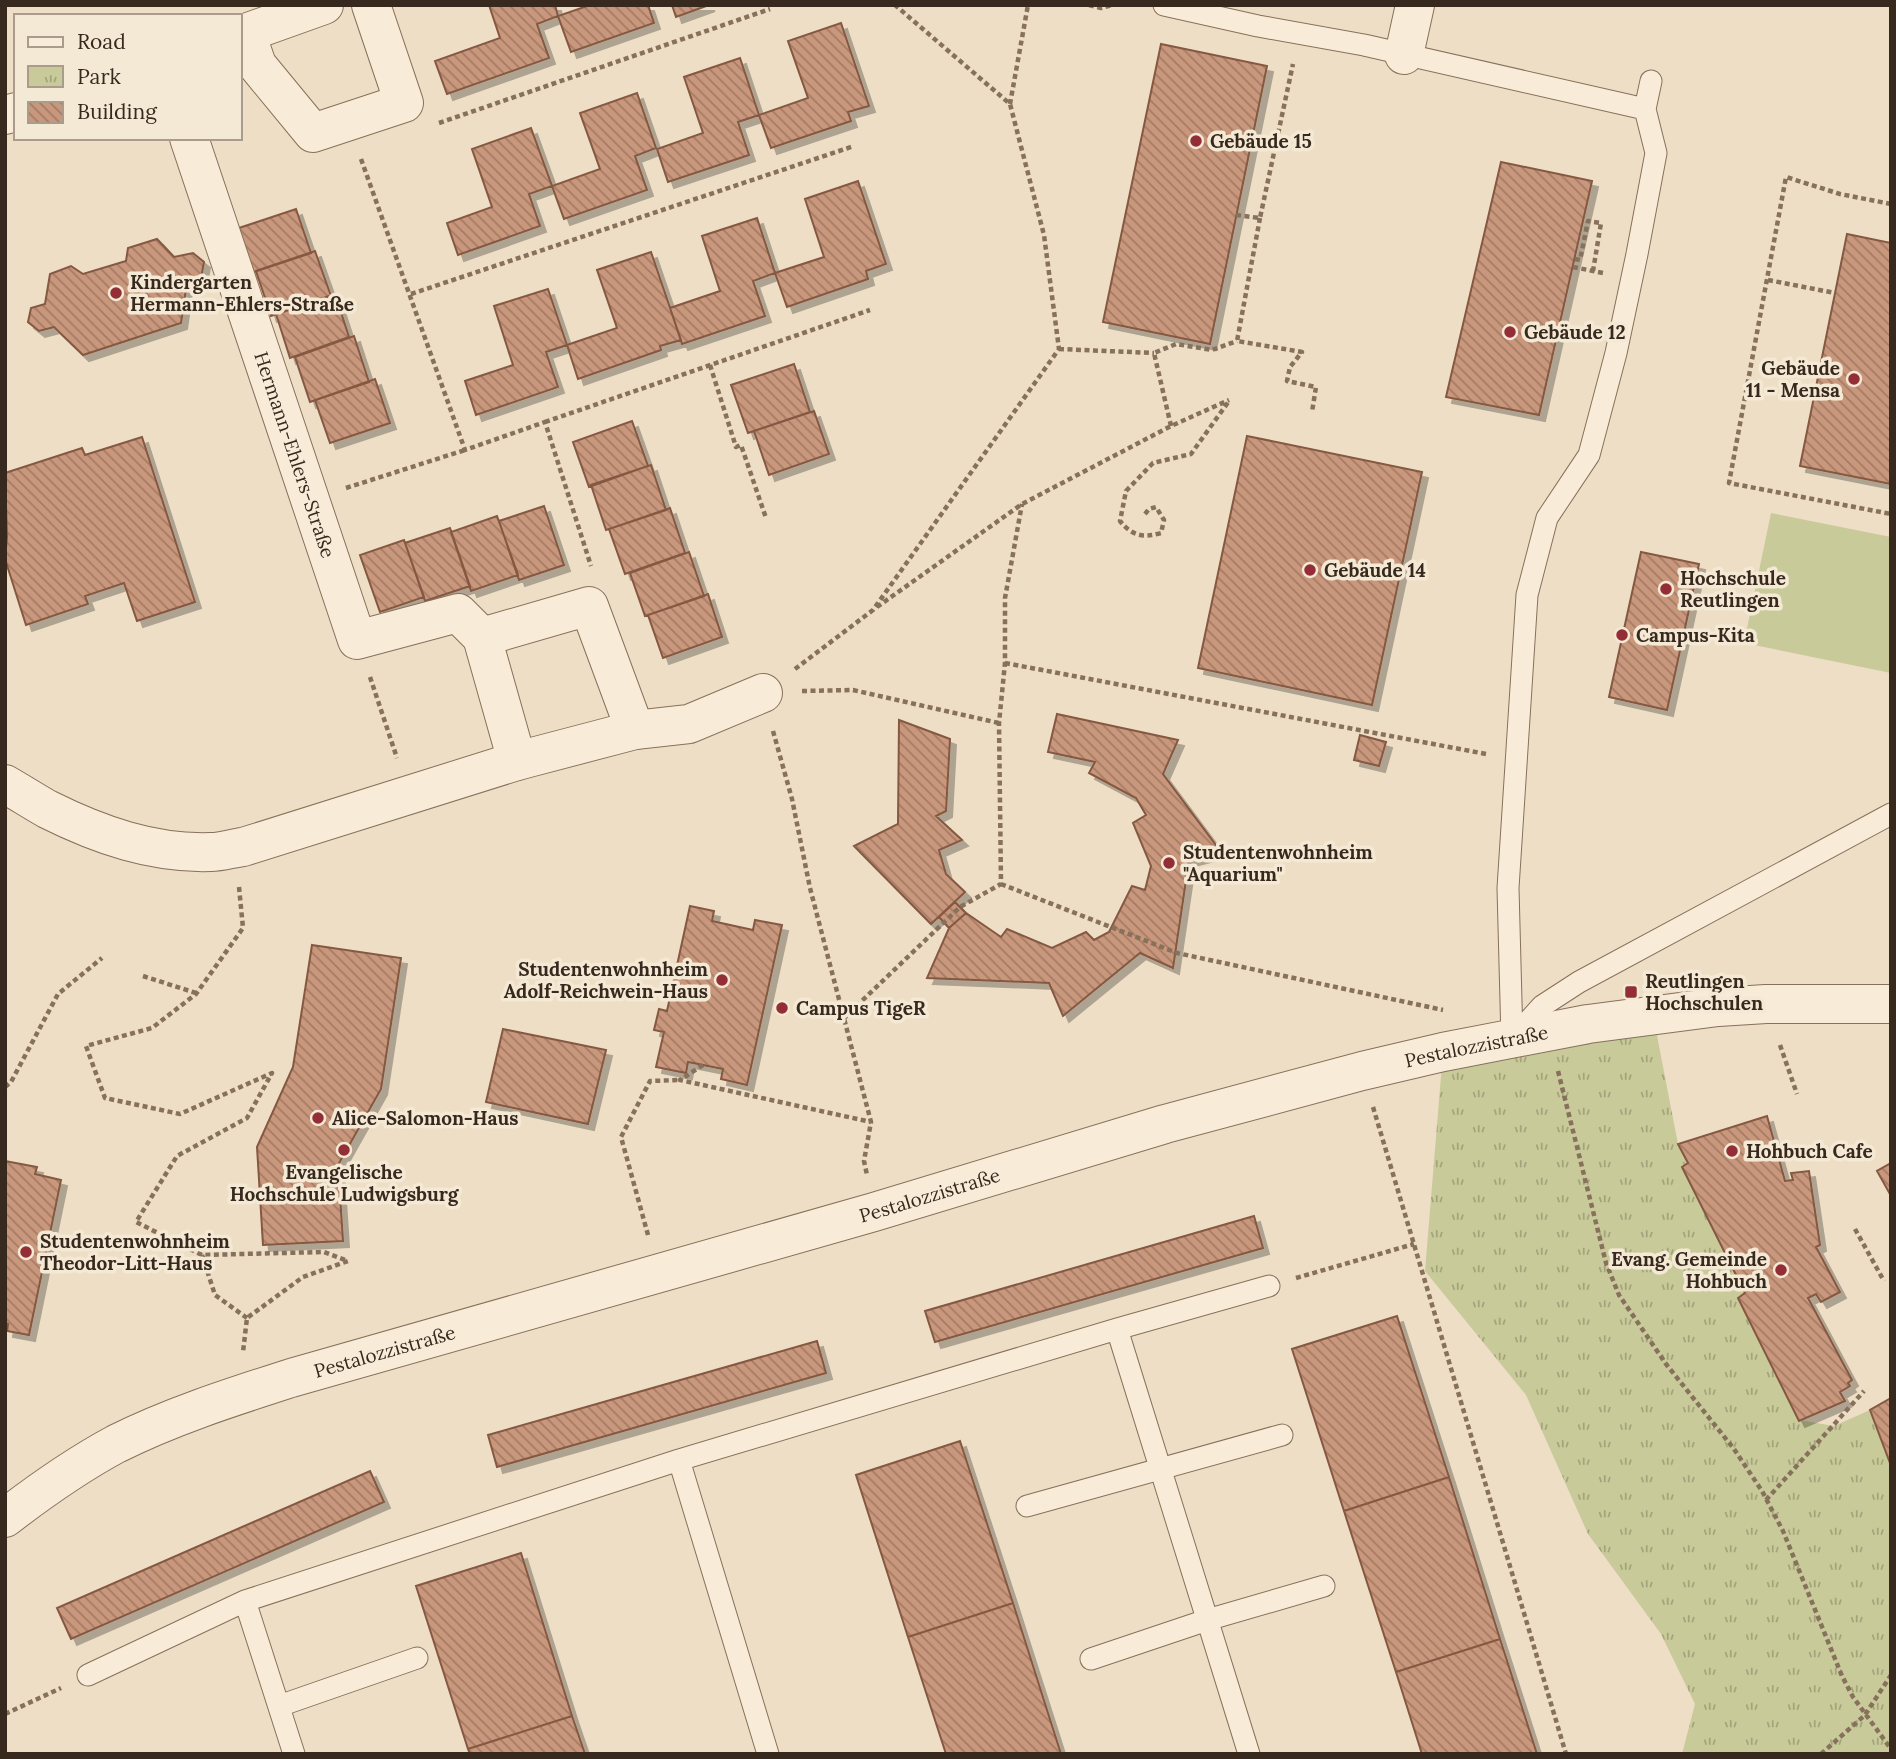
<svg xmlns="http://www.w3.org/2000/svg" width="1896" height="1759" viewBox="0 0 1896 1759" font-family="Lora,serif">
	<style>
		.green { fill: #c8ca99 }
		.park { fill: url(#park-tufts) }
		.building { fill: url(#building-back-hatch); stroke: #855842; stroke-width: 2; filter: url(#shadow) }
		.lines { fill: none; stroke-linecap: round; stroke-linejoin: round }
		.lane-casing { stroke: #87705c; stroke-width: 23 }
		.street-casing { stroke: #87705c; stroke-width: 40 }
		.path { stroke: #87705c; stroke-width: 4.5; stroke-dasharray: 5 3.5; stroke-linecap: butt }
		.lane { stroke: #f8ecd8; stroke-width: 21 }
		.street { stroke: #f8ecd8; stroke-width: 38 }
		.poi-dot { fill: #942e36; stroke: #f4e9d4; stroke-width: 2.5 }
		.labels { text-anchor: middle; stroke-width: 7; stroke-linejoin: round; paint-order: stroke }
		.poi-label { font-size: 19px; font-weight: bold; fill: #38291f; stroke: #f4e9d4; text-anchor: start }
		.street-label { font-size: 19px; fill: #38291f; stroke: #f4e9d4 }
	</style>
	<defs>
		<pattern id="park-tufts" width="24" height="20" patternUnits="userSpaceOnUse" patternTransform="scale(1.75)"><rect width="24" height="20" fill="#c8ca99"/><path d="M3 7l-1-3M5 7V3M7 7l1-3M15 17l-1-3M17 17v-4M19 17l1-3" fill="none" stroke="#a3a47c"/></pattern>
		<pattern id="building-back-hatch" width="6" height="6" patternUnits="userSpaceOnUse" patternTransform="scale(1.75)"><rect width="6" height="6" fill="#c9977c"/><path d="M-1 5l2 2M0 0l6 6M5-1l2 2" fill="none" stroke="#a47b65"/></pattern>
		<filter id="shadow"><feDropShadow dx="6" dy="6" stdDeviation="0" flood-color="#0004"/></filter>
	</defs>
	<rect width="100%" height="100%" fill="#eddec5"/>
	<path class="green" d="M 1771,513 L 1891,537 L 1891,673 L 1744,643 Z"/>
	<path class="park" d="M 1653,1015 L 1678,1144 L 1688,1163 L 1682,1168 L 1745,1293 L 1738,1298 L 1799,1420 L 1834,1426 L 1870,1410 L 1891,1463 L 1891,1754 L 1682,1754 L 1695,1704 L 1661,1634 L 1588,1534 L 1526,1395 L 1425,1271 L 1443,1052 Z"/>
	<path class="building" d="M 489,5 L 555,5 L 558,16 L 537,24 L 549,58 L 447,94 L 435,61 L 500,38 Z
		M 590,5 L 648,5 L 654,23 L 571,52 L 558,16 Z
		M 672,5 L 709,5 L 676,17 Z
		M 841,23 L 869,106 L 848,112 L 851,121 L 771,148 L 759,115 L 808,98 L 788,41 Z
		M 1161,44 L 1267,66 L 1210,344 L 1103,322 Z
		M 740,58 L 759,115 L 738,122 L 749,155 L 668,182 L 657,149 L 703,133 L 684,77 Z
		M 637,93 L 656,148 L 635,156 L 647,190 L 564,219 L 552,186 L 600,169 L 580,113 Z
		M 531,128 L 552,186 L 529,194 L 540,226 L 458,255 L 447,223 L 492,207 L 472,149 Z
		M 1501,162 L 1592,181 L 1539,415 L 1446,397 Z
		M 858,181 L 886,264 L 866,271 L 868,279 L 787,307 L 775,273 L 824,257 L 805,199 Z
		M 296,209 L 311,253 L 251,273 L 236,229 Z
		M 757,218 L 775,273 L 753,281 L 765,316 L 682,344 L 670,308 L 720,291 L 702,236 Z
		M 1847,234 L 1891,243 L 1891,484 L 1800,466 Z
		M 157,239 L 174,257 L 193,253 L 204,262 L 201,278 L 187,282 L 181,323 L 83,355 L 54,327 L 39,331 L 28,322 L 31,308 L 45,304 L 50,274 L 71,266 L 83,274 L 126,261 L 128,248 Z
		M 315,251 L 331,296 L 271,316 L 256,271 Z
		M 651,252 L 681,340 L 660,346 L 661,350 L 578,379 L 567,345 L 617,328 L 597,270 Z
		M 548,289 L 567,345 L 546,352 L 558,387 L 476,415 L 465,381 L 513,365 L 494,306 Z
		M 335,294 L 349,337 L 290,358 L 276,314 Z
		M 354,336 L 369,382 L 310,402 L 295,357 Z
		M 794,364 L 810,412 L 748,433 L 731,385 Z
		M 375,379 L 390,423 L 330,443 L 315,400 Z
		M 814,411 L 829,454 L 769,475 L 754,431 Z
		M 632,421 L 648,466 L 589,487 L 573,442 Z
		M 1247,436 L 1422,472 L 1372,705 L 1198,668 Z
		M 142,437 L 195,602 L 137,621 L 124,583 L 85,596 L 88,604 L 26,625 L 5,559 L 7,537 L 5,473 L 82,448 L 85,455 Z
		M 651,465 L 666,510 L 606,530 L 591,485 Z
		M 544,506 L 564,565 L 519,580 L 499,521 Z
		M 670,508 L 685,553 L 625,574 L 609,529 Z
		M 497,516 L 518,575 L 471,591 L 451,532 Z
		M 450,528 L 470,586 L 425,601 L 405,543 Z
		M 404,540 L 424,597 L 380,612 L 360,555 Z
		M 689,552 L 704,596 L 645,616 L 630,573 Z
		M 1641,552 L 1699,564 L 1667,710 L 1609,697 Z
		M 708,594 L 722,637 L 663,658 L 648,615 Z
		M 1057,714 L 1178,740 L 1163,774 L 1221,852 L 1189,860 L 1173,968 L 1140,953 L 1063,1016 L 1049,983 L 927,978 L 949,928 L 966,913 L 1001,937 L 1007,929 L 1052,948 L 1086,932 L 1094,940 L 1109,932 L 1132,886 L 1145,890 L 1151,866 L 1133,823 L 1146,815 L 1136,798 L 1089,773 L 1095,762 L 1048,752 Z
		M 899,720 L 950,739 L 946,811 L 936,816 L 962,840 L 939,850 L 946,874 L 965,892 L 931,924 L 854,846 L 898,824 Z
		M 1360,735 L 1386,742 L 1379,766 L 1354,760 Z
		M 955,902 L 966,913 L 949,928 L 939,917 Z
		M 690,906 L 714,911 L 712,921 L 753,930 L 755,920 L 782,925 L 747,1085 L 721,1079 L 723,1069 L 688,1062 L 686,1073 L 656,1067 L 664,1032 L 654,1030 L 659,1009 L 667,1011 Z
		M 312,945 L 401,958 L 381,1089 L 338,1165 L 343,1241 L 263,1245 L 257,1147 L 293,1067 Z
		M 503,1029 L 606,1050 L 588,1124 L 486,1102 Z
		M 1767,1116 L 1785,1181 L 1793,1180 L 1791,1173 L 1809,1171 L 1820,1245 L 1816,1247 L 1840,1292 L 1821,1302 L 1816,1294 L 1808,1298 L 1852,1380 L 1848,1383 L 1850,1386 L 1840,1392 L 1845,1401 L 1799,1421 L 1738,1298 L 1745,1293 L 1682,1167 L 1688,1163 L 1678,1144 Z
		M 5,1161 L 37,1167 L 35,1174 L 61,1180 L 29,1335 L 7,1331 L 8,1324 L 5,1323 Z
		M 1891,1163 L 1891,1196 L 1877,1171 Z
		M 1254,1216 L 1263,1248 L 935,1342 L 925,1311 Z
		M 1397,1316 L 1449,1477 L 1344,1511 L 1292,1349 Z
		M 817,1341 L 826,1373 L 497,1467 L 488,1435 Z
		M 1891,1398 L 1891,1463 L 1890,1463 L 1870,1410 Z
		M 960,1441 L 1013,1603 L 908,1637 L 856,1475 Z
		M 370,1471 L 384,1502 L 71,1639 L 57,1608 Z
		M 1449,1477 L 1500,1639 L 1396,1672 L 1344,1511 Z
		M 521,1553 L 572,1716 L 468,1749 L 416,1586 Z
		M 1013,1603 L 1061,1754 L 946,1754 L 908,1637 Z
		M 1500,1639 L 1537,1754 L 1422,1754 L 1396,1672 Z
		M 572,1716 L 585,1754 L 470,1754 L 468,1749 Z"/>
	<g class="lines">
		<defs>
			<path id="lane" d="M 1164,5 L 1258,26 L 1364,45 L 1645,109
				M 1516,1035 L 1542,1006 L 1579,982 L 1891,814
				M 1512,1039 L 1508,888 L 1527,595 L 1547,518 L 1589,455 L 1616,353 L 1637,254 L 1656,153 L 1645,109 L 1651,81
				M 1117,1329 L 1249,1754
				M 679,1460 L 768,1754
				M 1027,1506 L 1282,1435
				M 245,1601 L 294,1754
				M 1091,1659 L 1207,1620 L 1324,1586
				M 88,1675 L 245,1601 L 679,1460 L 1117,1329 L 1269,1286
				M 279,1706 L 417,1658"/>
			<g id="street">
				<path d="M 246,33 L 257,65 L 313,133 L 404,103 L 371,5"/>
				<path d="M 240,35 L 324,5"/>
				<path d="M 1404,55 L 1415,5"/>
				<path d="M 5,115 L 16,112"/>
				<path id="s1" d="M 189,138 L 357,640 L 458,613 L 482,637"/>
				<path d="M 517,761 L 482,637 L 589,606 L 635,730"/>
				<path d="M 5,784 C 19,792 33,801 47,809 C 99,835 153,854 211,852 C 222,852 233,848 243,847 L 517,761 L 635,730 L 689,724 L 763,693"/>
				<path id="s2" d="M 5,1518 C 40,1491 77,1465 116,1444 C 172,1416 232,1397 291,1378 L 874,1212 L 1165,1124 L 1362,1071 L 1443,1052 L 1588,1024 L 1718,1007 L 1766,1004 L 1891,1004"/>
			</g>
		</defs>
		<use href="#lane" class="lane-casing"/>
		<use href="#street" class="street-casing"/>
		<path class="path" d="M 1089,5 L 1101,8 L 1113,5
			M 1010,104 L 1028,5
			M 439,123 L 770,9
			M 361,159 L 465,450 L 545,422 L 591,566
			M 1891,204 L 1840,194 L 1786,177 L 1729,483 L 1891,514
			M 1236,215 L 1260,218 L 1293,64
			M 1260,218 L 1237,341 L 1302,352 L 1290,367 L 1287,381 L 1316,387 L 1312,412
			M 1575,259 L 1580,260 L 1588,221 L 1601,223 L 1593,271
			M 1573,267 L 1603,273
			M 1768,280 L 1835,293
			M 411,294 L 854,146
			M 1059,349 L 1154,353
			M 710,365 L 736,447 L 741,445 L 766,518
			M 545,422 L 870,310
			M 1171,426 L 1154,353 L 1176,344 L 1212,350 L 1237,341
			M 346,488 L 465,450
			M 1145,514 L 1149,509 L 1156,507 L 1164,520 L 1161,533 C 1143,538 1132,536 1120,521 L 1126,491 L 1153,463 L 1191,454 L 1229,401
			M 877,607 L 1022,504 L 1171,426 L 1229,400
			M 1005,663 L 1486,754
			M 795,669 L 873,610 L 1059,349 L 1044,235 L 1010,104 L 895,5
			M 370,677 L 397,758
			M 802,691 L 853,690 L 999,723
			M 773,731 L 792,799 L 810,888 L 871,1122 L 864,1161 L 867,1175
			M 1001,884 L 1177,953 L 1443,1010
			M 239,887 L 243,928 L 196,994 L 152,1028 L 86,1046 L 105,1098 L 180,1114 L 272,1073 L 247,1118 L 177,1156 L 136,1222 L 202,1255 L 324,1252 L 348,1261 L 303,1277 L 247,1318 L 243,1352
			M 143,976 L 196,993
			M 844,1018 L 960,907 L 1001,884 L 999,723 L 1005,663 L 1005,598 L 1022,504
			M 1780,1045 L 1797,1094
			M 703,1065 L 680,1080 L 871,1122
			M 1558,1071 L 1606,1263 L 1619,1295 L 1666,1364 L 1734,1449 L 1762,1491 L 1783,1531 L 1842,1676 L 1853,1697 L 1891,1749
			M 5,1087 L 11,1082 L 58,994 L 102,958
			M 1373,1107 L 1566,1754
			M 1855,1229 L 1884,1281
			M 648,1235 L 621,1137 L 650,1081 L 680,1080
			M 202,1255 L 215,1295 L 247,1318
			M 1296,1278 L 1414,1244
			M 1766,1500 L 1864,1391
			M 5,1714 L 61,1688
			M 1821,1754 L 1865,1715 L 1891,1675"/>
		<use href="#lane" class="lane"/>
		<use href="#street" class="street"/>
	</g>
	<g class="poi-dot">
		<circle cx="1196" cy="141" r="7"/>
		<circle cx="116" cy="293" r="7"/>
		<circle cx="1510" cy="332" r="7"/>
		<circle cx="1854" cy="379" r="7"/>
		<circle cx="1310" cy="570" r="7"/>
		<circle cx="1666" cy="589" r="7"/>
		<circle cx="1622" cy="635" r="7"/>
		<circle cx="1169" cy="863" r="7"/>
		<circle cx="722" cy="980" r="7"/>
		<rect x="1624" y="985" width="14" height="14" rx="3.5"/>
		<circle cx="782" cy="1008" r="7"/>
		<circle cx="318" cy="1118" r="7"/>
		<circle cx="344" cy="1150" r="7"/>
		<circle cx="1732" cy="1151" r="7"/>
		<circle cx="26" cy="1252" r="7"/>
		<circle cx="1781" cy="1270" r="7"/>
	</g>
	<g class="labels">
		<g class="poi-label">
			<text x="1210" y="148">Gebäude 15</text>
			<text x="130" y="289">Kindergarten<tspan x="130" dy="22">Hermann-Ehlers-Straße</tspan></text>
			<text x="1524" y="339">Gebäude 12</text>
			<text x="1840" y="375" text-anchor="end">Gebäude<tspan x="1840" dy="22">11 - Mensa</tspan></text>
			<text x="1324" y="577">Gebäude 14</text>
			<text x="1680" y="585">Hochschule<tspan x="1680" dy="22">Reutlingen</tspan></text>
			<text x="1636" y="642">Campus-Kita</text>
			<text x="1183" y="859">Studentenwohnheim<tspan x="1183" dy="22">"Aquarium"</tspan></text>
			<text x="708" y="976" text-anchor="end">Studentenwohnheim<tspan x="708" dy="22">Adolf-Reichwein-Haus</tspan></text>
			<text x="1645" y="988">Reutlingen<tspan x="1645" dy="22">Hochschulen</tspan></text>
			<text x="796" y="1015">Campus TigeR</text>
			<text x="332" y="1125">Alice-Salomon-Haus</text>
			<text x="1746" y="1158">Hohbuch Cafe</text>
			<text x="344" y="1179" text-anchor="middle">Evangelische<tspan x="344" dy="22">Hochschule Ludwigsburg</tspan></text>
			<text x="40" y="1248">Studentenwohnheim<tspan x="40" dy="22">Theodor-Litt-Haus</tspan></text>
			<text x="1767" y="1266" text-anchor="end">Evang. Gemeinde<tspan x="1767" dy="22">Hohbuch</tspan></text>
		</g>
		<g class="street-label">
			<text dy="7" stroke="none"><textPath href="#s1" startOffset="334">Hermann-Ehlers-Straße</textPath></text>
			<text dy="7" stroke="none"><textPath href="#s2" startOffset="1552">Pestalozzistraße</textPath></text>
			<text dy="7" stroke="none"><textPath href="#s2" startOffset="985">Pestalozzistraße</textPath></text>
			<text dy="7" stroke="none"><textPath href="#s2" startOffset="418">Pestalozzistraße</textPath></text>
		</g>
	</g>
	<rect width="1896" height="1759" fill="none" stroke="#38291f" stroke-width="14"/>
	<rect x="14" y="14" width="228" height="126" fill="#f4e9d4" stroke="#a99c8c" stroke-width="2"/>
	<rect x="28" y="37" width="35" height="10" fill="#f8ecd8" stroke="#a99c8c" stroke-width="2"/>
	<text x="77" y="49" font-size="21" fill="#38291f">Road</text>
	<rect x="28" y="66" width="35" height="21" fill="url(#park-tufts)" stroke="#a99c8c" stroke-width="2"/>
	<text x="77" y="84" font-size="21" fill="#38291f">Park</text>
	<rect x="28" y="102" width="35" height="21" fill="url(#building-back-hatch)" stroke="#a99c8c" stroke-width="2"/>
	<text x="77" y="119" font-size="21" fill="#38291f">Building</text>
</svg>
